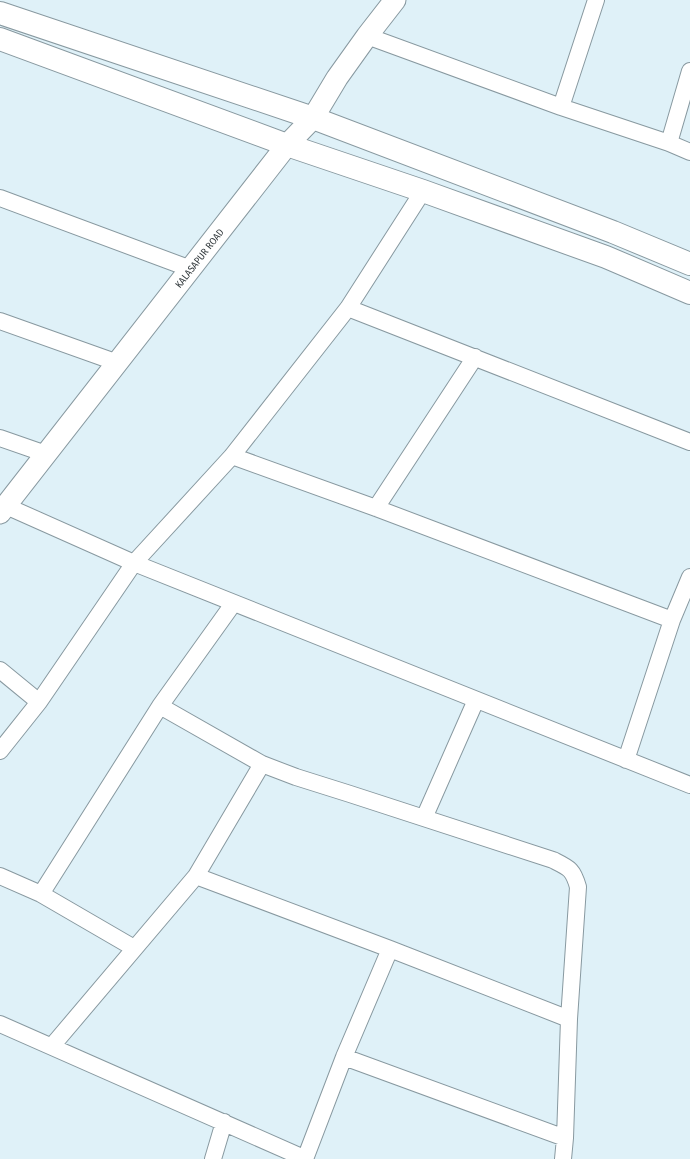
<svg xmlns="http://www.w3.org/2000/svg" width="690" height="1159" viewBox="0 0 690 1159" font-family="'Fira Sans Condensed',sans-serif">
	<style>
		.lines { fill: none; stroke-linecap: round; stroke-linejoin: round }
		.minor-casing { stroke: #8899a0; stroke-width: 18 }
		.tertiary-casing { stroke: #8899a0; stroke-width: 23 }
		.primary-casing { stroke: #8899a0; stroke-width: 24 }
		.minor { stroke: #fff; stroke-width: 16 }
		.tertiary { stroke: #fff; stroke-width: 21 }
		.primary { stroke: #fff; stroke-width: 22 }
		.labels { text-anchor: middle; stroke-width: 4; stroke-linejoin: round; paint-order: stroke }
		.street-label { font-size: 10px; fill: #363d40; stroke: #fff }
	</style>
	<rect width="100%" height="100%" fill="#dff1f8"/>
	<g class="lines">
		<defs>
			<path id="minor" d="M 367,36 L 561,107 L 669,143 L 690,152
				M 561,107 L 596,0
				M 669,143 L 690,71
				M 0,198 L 191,269
				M 348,308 L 690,442
				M 0,321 L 118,363
				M 0,438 L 46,454
				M 232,456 L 376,508 L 672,620
				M 6,506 L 134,563 L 690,785
				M 376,508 L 475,357
				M 0,670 L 39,702
				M 160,706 L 262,764 L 296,777 L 350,794 L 553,860 C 569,868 573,869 578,887 L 569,1019
				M 0,751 L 39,702 L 134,563 L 232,456 L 348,308 L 423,191
				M 626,760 L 672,620 L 690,577
				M 424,818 L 476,700
				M 0,876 L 41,894 L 134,948
				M 196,876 L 390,949 L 569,1019 L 565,1138 L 563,1159
				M 41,894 L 160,706 L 233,604
				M 0,1024 L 306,1159
				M 52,1046 L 196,876 L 262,764
				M 344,1057 L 565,1138
				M 213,1159 L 224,1122
				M 305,1159 L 344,1057 L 390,949"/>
			<path id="tertiary" d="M 0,513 L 287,145 L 313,118 L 337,78 L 367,36 L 395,0"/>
			<path id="primary" d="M 0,13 L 313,118 L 613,232 L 690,264
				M 0,39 L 287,145 L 423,191 L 606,257 L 690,293"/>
		</defs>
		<use href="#minor" class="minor-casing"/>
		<use href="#tertiary" class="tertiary-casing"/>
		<use href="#primary" class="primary-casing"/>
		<use href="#minor" class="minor"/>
		<use href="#tertiary" class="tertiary"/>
		<use href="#primary" class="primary"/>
	</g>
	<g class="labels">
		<g class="street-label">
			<text transform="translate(199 258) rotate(-52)" y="4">KALASAPUR ROAD</text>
		</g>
	</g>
</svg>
